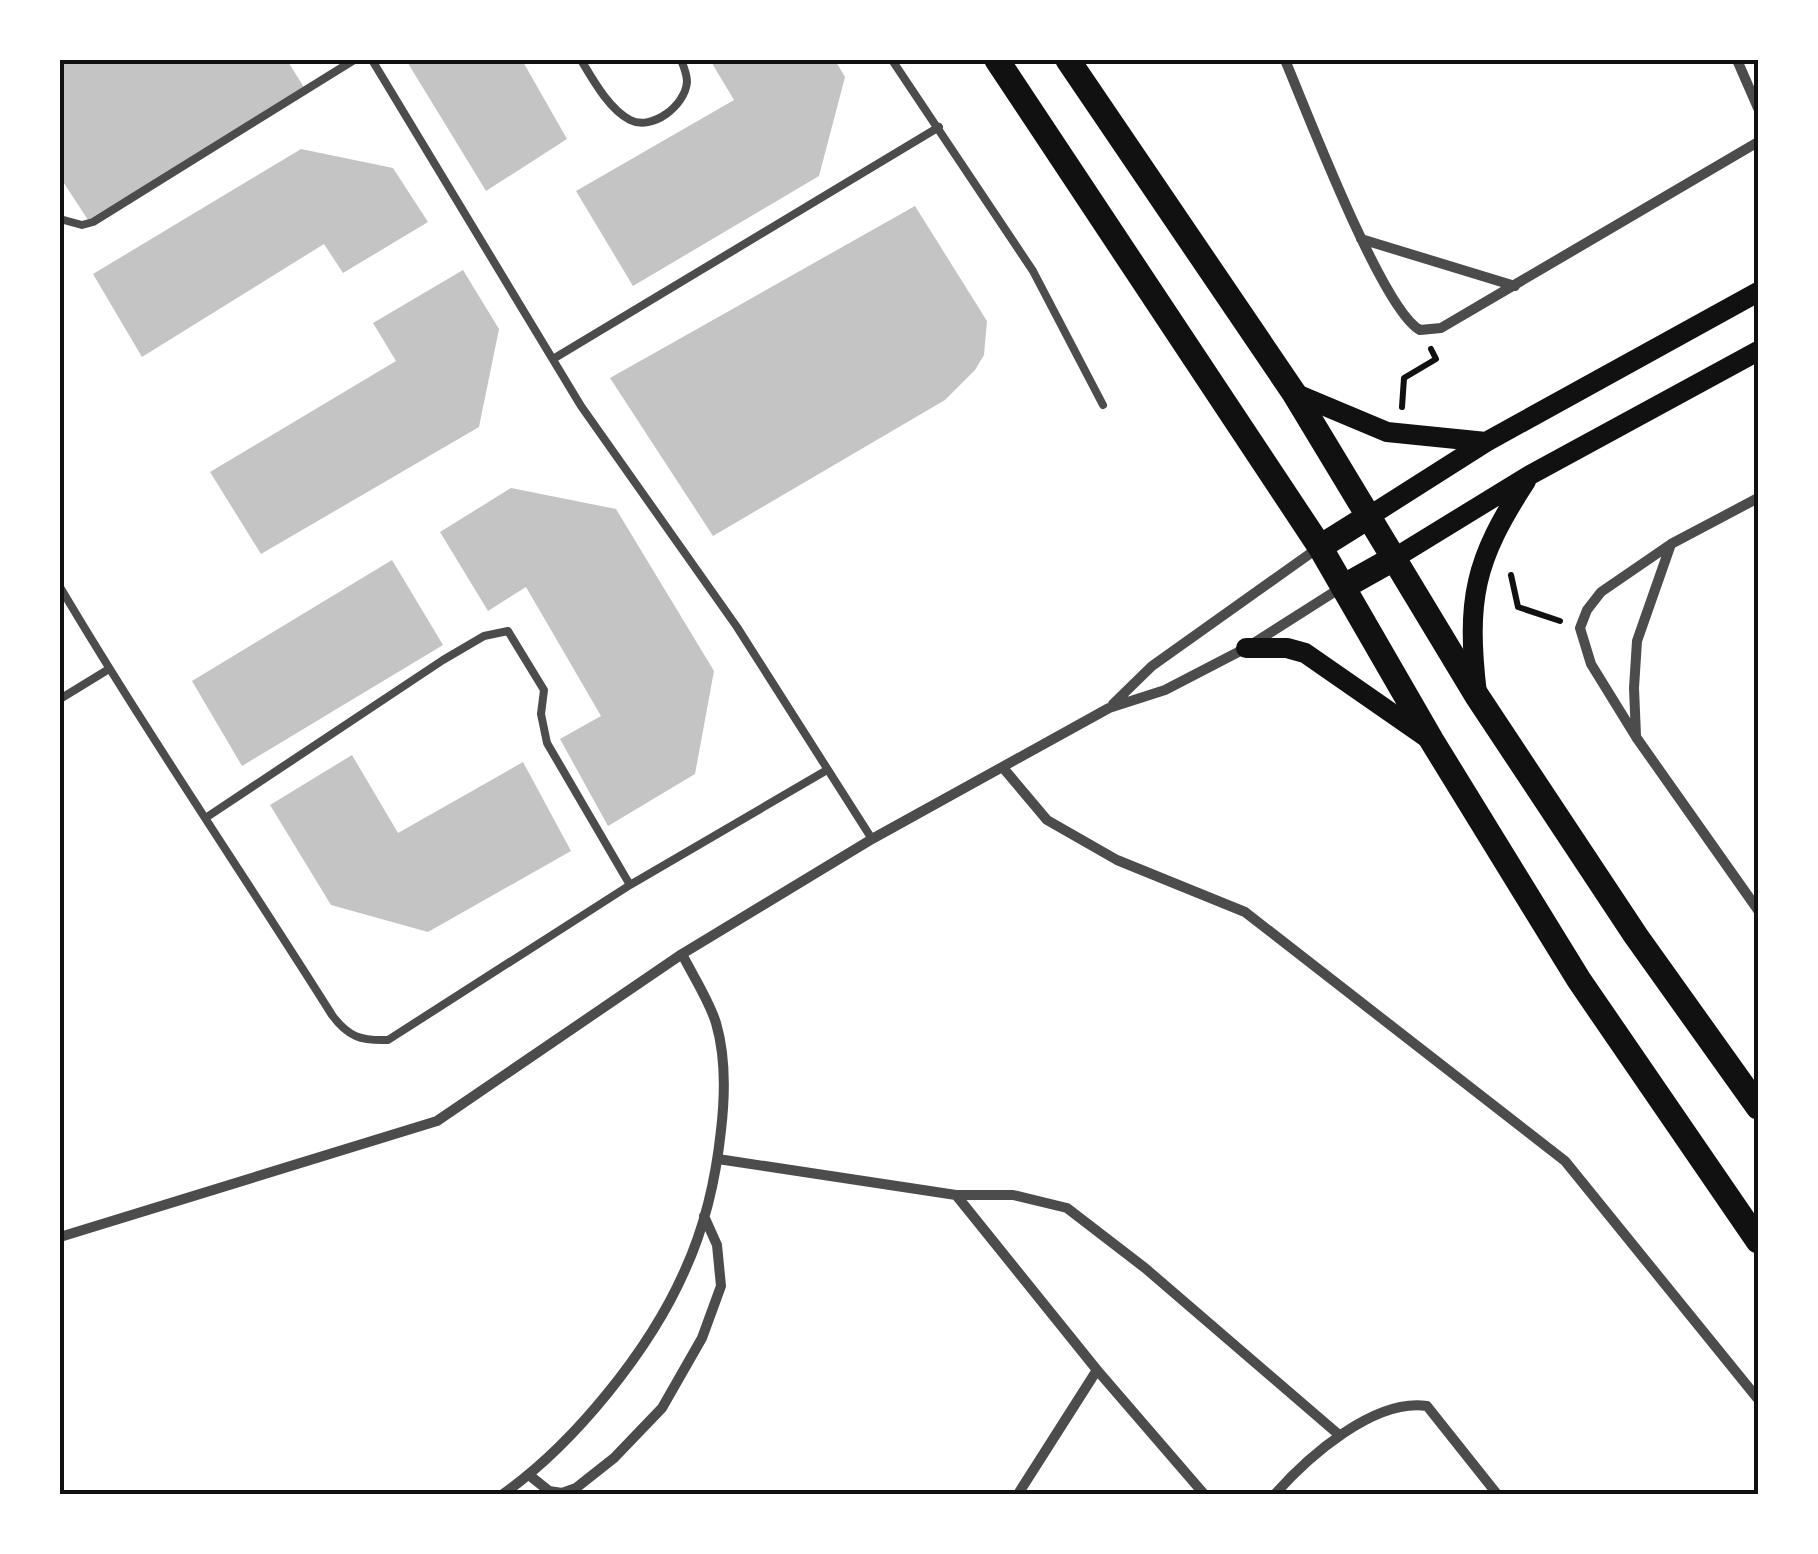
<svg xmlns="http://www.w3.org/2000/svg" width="1818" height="1554" viewBox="0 0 1818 1554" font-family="Spectral,serif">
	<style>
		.building { fill: #c4c4c4 }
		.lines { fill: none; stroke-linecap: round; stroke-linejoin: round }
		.path { stroke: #111; stroke-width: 6 }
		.service { stroke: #4c4c4c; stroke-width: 8 }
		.minor { stroke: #4c4c4c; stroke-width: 10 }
		.secondary { stroke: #111; stroke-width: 20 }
		.primary { stroke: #111; stroke-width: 25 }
		.neatline { fill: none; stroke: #111; stroke-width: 4 }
	</style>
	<rect width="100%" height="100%" fill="#fff"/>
	<path class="building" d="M 69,60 L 287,60 L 305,89 L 88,220 L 60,177 L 60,65 Z
		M 406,60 L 522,60 L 567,139 L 486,191 Z
		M 710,60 L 835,60 L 845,77 L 819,176 L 633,286 L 576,191 L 734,100 Z
		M 301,149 L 393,168 L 428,222 L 343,273 L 324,244 L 142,357 L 93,274 Z
		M 915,206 L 987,321 L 984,355 L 975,370 L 945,400 L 713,536 L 610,378 Z
		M 463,270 L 499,329 L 479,427 L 261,554 L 210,472 L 396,361 L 373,323 Z
		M 511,488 L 616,509 L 714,671 L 695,774 L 608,826 L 560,739 L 601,716 L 526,587 L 488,611 L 440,532 Z
		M 392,560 L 443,645 L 242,766 L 192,681 Z
		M 352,755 L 398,833 L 523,762 L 571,851 L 428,932 L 331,905 L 270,805 Z"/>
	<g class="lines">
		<path class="path" d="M 1402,407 L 1404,378 L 1436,359 L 1431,349
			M 1511,575 L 1518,607 L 1560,621"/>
		<path class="service" d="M 372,60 L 581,406 L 737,627 L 872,839
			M 581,60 C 593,80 609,109 630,120 C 652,131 685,106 687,82 C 687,75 684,67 681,60
			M 892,60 L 1033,271 L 1103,405
			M 60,219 L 82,225 L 93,222 L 354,60
			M 553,359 L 939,127
			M 60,587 C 146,732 242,872 332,1015 C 348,1037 361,1041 388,1040 L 630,885 L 827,770
			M 60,699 L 109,669
			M 207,817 L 443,660 L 484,636 L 508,631 L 544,690 L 541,714 L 547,743 L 630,885"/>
		<path class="minor" d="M 1285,60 C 1306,109 1382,310 1420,330 L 1441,328 L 1758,142
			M 1737,60 L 1758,108
			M 1361,239 L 1515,286
			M 1758,498 L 1671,544 L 1601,592 L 1587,610 L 1580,628 L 1591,664 L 1636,737 L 1758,910
			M 1113,704 L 1152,666 L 1318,548
			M 1636,736 L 1634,688 L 1637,641 L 1671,544
			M 1004,769 L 1047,820 L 1117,860 L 1245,912 L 1565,1161 L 1758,1399
			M 718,1159 L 956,1195 L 1013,1195 L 1067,1208 L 1145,1268 L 1338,1434
			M 956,1195 L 1097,1370 L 1204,1494
			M 60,1237 L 437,1121 L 682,954 L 872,839 L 1109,708 L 1165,690 L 1246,648 L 1342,587
			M 529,1475 L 549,1491 L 562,1493 L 576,1488 L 614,1458 L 662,1408 L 702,1338 L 721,1286 L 717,1245 L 704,1216
			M 503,1494 C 574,1444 650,1350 685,1270 C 705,1226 716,1178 721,1130 C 725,1096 726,1057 716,1023 C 709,1000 693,976 682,954
			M 1018,1494 L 1097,1370
			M 1275,1494 C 1308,1457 1374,1398 1427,1406 L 1497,1494"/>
		<path class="secondary" d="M 1294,393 L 1387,432 L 1486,442
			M 1368,517 L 1486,442 L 1758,292
			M 1393,559 L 1530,475 L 1758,351
			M 1246,648 L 1287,648 L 1305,653 L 1426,737
			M 1477,694 C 1466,599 1474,561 1526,481"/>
		<path class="primary" d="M 997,60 L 1320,547 L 1432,741 L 1579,980 L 1758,1241
			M 1068,60 L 1294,393 L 1477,696 L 1636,936 L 1758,1107
			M 1320,547 L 1368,517
			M 1343,587 L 1393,559"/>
	</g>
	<rect width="1818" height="1554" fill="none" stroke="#ffffff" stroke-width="125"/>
	<rect x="62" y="62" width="1694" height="1430" class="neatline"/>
</svg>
